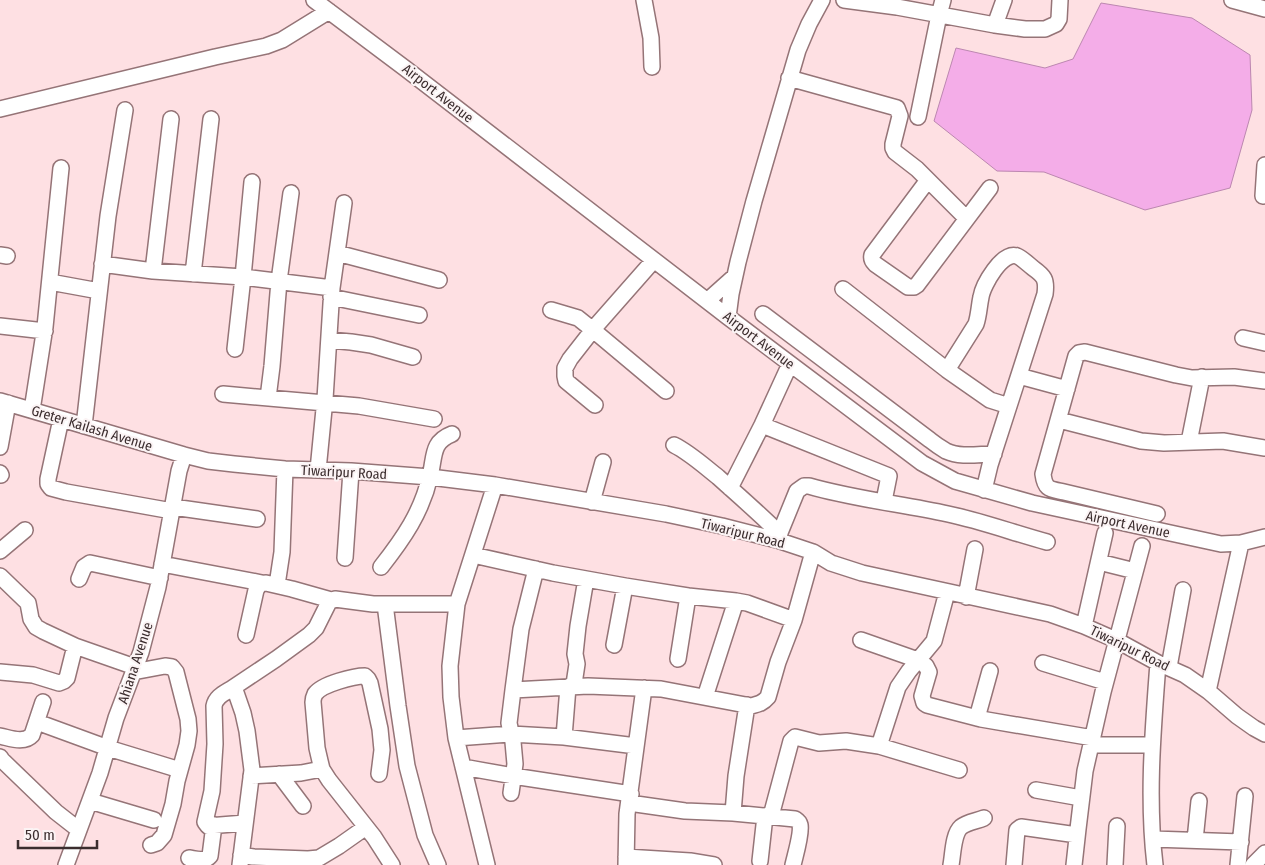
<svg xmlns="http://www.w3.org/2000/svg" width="1265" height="865" viewBox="0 0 1265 865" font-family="'Fira Sans Condensed',sans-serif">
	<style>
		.water { fill: #f4ade8; stroke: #bc87b0 }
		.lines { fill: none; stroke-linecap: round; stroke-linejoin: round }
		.minor-casing { stroke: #957477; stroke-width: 18 }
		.minor { stroke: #fff; stroke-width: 15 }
		.labels { text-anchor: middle; stroke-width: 4; stroke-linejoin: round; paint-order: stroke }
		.street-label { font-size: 14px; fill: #3b2d2e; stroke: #fbf3f4 }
	</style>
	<rect width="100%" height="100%" fill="#fee0e3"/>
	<path class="water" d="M 1101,3 L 1192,18 L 1250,55 L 1252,110 L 1230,188 L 1145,210 L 1044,172 L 997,171 L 934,121 L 956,48 L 1045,68 L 1073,59 Z"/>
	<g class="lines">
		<defs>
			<path id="minor" d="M 314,0 L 406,69 L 728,317 L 922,463 L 955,481 L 1032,503 L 1221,544 L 1241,543 L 1265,537
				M 644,0 L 651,38 L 652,67
				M 844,0 L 897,7 L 995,25 L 1025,29 L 1045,29 L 1056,24 L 1059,19 L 1060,0
				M 1232,0 L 1265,9
				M 995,25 L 1004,0
				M 789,78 L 897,108 L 900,116 L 893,144 L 893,148 L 895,152 L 917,169 L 966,218
				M 0,109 L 215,57 L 266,46 L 282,40 L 329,11
				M 918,117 L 939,15 L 943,0
				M 928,180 L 872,255 C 871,259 872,261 875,264 L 908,287 L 914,287 L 917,285 L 990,188
				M 1263,196 L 1265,165
				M 337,253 L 439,280
				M 0,255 L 7,256
				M 102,264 L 153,271 L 243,277 L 332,288
				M 153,271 L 171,119
				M 193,274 L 211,119
				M 50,282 L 99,291
				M 843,289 L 947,370 L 990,400 L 1009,406
				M 331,297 L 419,315
				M 707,301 L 735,276
				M 551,310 L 578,318 L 593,330 L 666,391
				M 763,314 L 930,440 C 935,444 941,448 946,451 C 961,458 979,454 994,454
				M 728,317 L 731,294 L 738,262 L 754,201 L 798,50 L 809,24 L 822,0
				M 0,326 L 45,331
				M 1243,338 L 1265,343
				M 329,340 L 351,342 L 371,345 L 413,357
				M 235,349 L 243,277 L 252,182
				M 947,370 L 976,324 C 979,315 979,306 981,297 C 983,285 1002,251 1017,256 C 1022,258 1028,264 1033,268 C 1044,276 1047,279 1045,294 L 990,465 L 984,490
				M 1019,376 L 1067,389
				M 223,394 L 359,406 L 434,419
				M 268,398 L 272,366 L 279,281 L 291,193
				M 0,401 L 184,455 L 208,461 L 234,464 L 285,469 L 351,471 L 430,477 L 495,485 L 666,514 L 722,526 L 777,540 L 813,552 L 831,563 L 862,573 L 1050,614 L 1084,626 L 1116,640 L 1158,663 L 1185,675 L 1208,691 L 1237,716 L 1254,728 L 1265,734
				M 595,405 L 566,381 L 565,376 L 565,368 L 570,359 L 595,327 L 654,260
				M 32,410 L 45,327 L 61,168
				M 61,419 L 48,479 L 48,484 L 51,488 L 66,492 L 172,511
				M 1059,420 L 1141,441 L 1164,443 L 1223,441 L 1265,448
				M 762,425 L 889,476 L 884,501
				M 84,426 L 108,216 L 125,110
				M 1189,442 L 1202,377
				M 674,445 C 690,453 704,466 718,477 C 739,496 760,514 780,534
				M 0,447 L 8,403
				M 318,470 L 325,399 L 332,288 L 344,203
				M 0,473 L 1,475
				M 730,488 L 762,425 L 790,364
				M 592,502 L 603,462
				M 173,507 L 257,519
				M 1157,514 L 1064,492 C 1050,489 1045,490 1043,474 L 1076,356 L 1079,353 L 1085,352 L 1176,375 L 1192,378 L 1234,377 L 1265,381
				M 777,540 L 797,491 L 804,486 L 809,486 C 854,499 902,504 948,514 C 981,521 1014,533 1047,542
				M 0,551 L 25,530
				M 473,555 L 553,573 L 625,586 L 688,596 L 736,601 L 747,603 L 794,620
				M 345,558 L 351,471
				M 1099,562 L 1135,571
				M 162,564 L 262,583
				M 381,567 C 403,539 422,512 430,476 C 435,457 431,442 452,434
				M 0,576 L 28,603 L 31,619 L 36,627 L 43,631 L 75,646 L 135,667
				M 79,579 L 84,567 L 90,563 L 160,578
				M 277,585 L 282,552 L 285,469
				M 966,597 L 975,549
				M 385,604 L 398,706 L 407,766 L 425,835 L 438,865
				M 457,604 L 450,666 L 451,697 L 456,738 L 487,865
				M 1084,626 L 1105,533
				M 246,635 L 256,590 C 259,585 260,583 266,583 L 292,589 L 331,600
				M 861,640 L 918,660 L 926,666 L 929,672 L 922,696 L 924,703 L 927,705 L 981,719 L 1093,738
				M 614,645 L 625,586
				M 678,659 L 688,596
				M 1043,663 L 1105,682
				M 1169,667 L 1183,590
				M 0,672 L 33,675 L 59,683 L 64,681 L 67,678 L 75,646
				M 133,672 L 165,666 L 172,667 L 176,672 L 188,719 L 189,731 L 187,745 L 177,781 L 173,804 L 164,835 L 157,843 L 151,845
				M 234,687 C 225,693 216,696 214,706 L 215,744 L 212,791 L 205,822 L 208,826 L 245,823
				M 513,690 L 588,686 L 661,689 L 751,706 C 759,704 763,703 768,697 L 778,662 L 794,620 L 813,552
				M 1208,691 L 1241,543
				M 705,697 L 736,601
				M 977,718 L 990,671
				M 37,722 L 108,748 L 180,770
				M 0,736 C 10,738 24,744 32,735 L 43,702
				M 564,737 L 568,687 L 574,684 L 577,664 L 575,654 L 578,626 L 586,579
				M 456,738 L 511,734 L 564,737 L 636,746
				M 1091,745 L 1152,745
				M 879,746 L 898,687 L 909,671 L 934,641 L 947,592
				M 0,757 L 2,760 L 56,812 L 79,830
				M 463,767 L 513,776 L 631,794
				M 279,774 L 303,806
				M 379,774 L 382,750 L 380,729 L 370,683 L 368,679 L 365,676 C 354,676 322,684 315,694 C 314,696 313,699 313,702 L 317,748 L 320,761 L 322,769 L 329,780 L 374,837 L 392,865
				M 251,776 L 301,773 L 322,769
				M 1036,790 L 1081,798
				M 511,793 L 515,764 L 513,742 L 509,723 L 513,690 L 521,629 L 536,569
				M 90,801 L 154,820
				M 629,803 L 685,811 L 733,813 L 795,819 C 798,821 799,821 800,825 C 802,833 795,856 793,865
				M 733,813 L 736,776 L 747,705
				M 771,816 L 791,741 L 795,737 L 819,743 L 846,741 L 879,746 L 959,770
				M 1153,839 L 1241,842
				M 1195,840 L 1199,801
				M 241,855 L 253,857 L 308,859 L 319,858 L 339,846 L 366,827
				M 626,857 L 690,861 L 714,865
				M 189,858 C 196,859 205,862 210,856 L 214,825
				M 760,861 L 765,816
				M 66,865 L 100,773 L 116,718 L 141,652 L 158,587 L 179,471 L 184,455
				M 240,865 L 252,770 L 247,731 L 243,713 L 234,687 L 276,659 L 309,635 L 316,628 L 329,602 L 335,599 L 373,604 L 457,604 L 495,485
				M 626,865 L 627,814 L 644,688
				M 951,865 C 953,855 953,834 961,827 C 967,822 977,821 984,818
				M 1014,865 L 1017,830 L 1021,827 L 1077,835
				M 1074,865 L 1078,829 L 1085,771 L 1103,692 L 1142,546
				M 1115,865 L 1117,826
				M 1155,865 C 1147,798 1153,730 1158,663
				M 1238,865 L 1245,796
				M 1253,865 L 1265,853"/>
		</defs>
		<use href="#minor" class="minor-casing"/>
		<use href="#minor" class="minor"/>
	</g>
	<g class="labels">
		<g class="street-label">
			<text transform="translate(438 93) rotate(38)" y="5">Airport Avenue</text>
			<text transform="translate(759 340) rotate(37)" y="5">Airport Avenue</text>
			<text transform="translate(92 428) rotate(17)" y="5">Greter Kailash Avenue</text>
			<text transform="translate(344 472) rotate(3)" y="5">Tiwaripur Road</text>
			<text transform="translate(1128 524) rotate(12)" y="5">Airport Avenue</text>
			<text transform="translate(743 533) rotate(14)" y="5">Tiwaripur Road</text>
			<text transform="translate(1130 648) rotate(26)" y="5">Tiwaripur Road</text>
			<text transform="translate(135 663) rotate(-72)" y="5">Ahiana Avenue</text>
		</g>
	</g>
	<path d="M18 840v8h79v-8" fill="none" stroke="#3b2d2e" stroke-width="2.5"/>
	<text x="25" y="840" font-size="15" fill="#3b2d2e" stroke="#fbf3f4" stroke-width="4" paint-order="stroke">50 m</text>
</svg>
